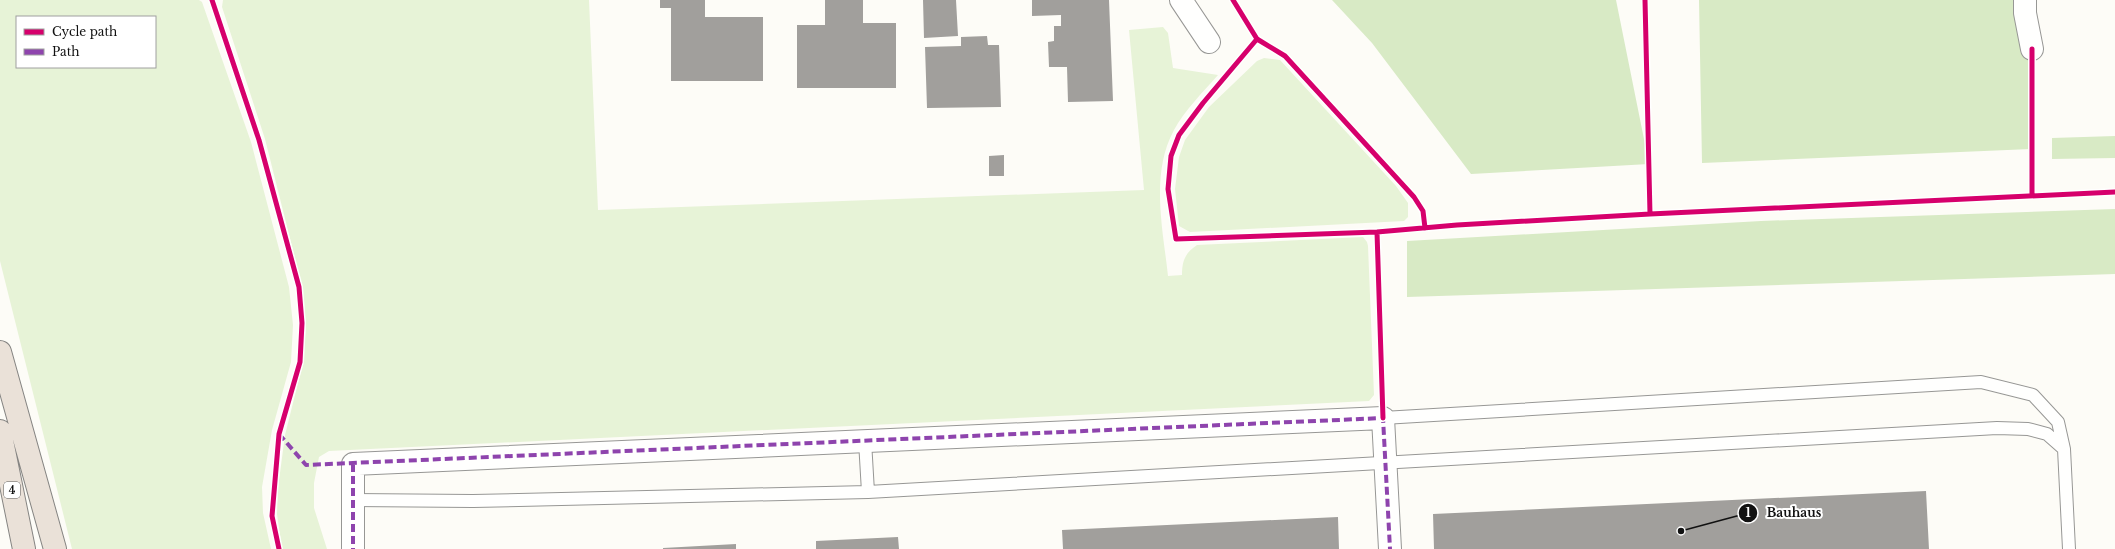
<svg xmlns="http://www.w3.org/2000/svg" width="2115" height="549" viewBox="0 0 2115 549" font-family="'Libre Baskerville',serif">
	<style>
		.green { fill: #e7f3d7; fill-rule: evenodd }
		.forest { fill: #d8eac5 }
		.building { fill: #a19f9c }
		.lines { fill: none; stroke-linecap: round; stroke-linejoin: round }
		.service-casing { stroke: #979795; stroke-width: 14 }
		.minor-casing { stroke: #979795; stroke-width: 24 }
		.tertiary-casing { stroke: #979795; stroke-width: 24 }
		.motorway-casing { stroke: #858482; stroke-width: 24 }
		.service { stroke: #fffffe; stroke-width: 12 }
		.minor { stroke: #fffffe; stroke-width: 22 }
		.tertiary { stroke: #fffffe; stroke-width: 22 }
		.motorway { stroke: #eae1d8; stroke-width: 22 }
		.quiet { stroke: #8e44ad; stroke-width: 4; stroke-dasharray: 8 4; stroke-linecap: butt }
		.cycleway-casing { stroke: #fff; stroke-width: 8 }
		.cycleway { stroke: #d6006c; stroke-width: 5 }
		.labels { text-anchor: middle; stroke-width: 4; stroke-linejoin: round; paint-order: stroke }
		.shield { fill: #fff; stroke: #585858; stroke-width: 1 }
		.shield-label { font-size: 10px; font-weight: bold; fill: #111 }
		.leader { fill: none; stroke: #111; stroke-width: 1.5 }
		.callout-dot { fill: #111; stroke: #fff; stroke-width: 1.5 }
		.mark-label { font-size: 12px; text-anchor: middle; font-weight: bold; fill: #fff }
		.callout-label { font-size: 12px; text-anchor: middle; font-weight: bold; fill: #111; stroke: #fff; stroke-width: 4; stroke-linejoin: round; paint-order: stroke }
	</style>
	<rect width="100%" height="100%" fill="#fdfcf7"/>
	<path class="green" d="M 0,0 L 199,0 L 202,2 L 251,142 L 289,287 L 293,325 L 291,362 L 272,430 L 262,487 L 263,513 L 271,549 L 72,549 L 0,261 ZM 17,17 L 155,17 L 155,67 L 17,67 Z
		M 223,0 L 589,0 L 598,210 L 1144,190 L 1129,30 L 1163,27 L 1168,33 L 1173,68 L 1218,75 C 1203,92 1185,110 1174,130 C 1150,174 1163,229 1168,276 L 1182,275 C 1182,261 1185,253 1197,245 L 1363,237 L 1367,242 L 1368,246 L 1374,395 L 1369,401 L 329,451 L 319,457 L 314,483 L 314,508 L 327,549 L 282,549 L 277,514 L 278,488 L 285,435 L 303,363 L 306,325 L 302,286 L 265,139 L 222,7 Z
		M 1264,58 L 1280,60 L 1396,186 L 1408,203 L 1408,217 L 1404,221 L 1190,232 L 1179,226 L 1175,189 L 1179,157 L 1185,140 L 1209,107 L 1257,61 Z"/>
	<path class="forest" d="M 1332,0 L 1616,0 L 1649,164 L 1471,174 L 1372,43 Z
		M 1699,0 L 2027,0 L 2032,49 L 2031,149 L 1702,163 Z
		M 2115,136 L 2115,158 L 2052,159 L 2052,138 Z
		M 2115,209 L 2115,274 L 1407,297 L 1407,241 L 1761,221 Z"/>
	<path class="building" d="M 660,0 L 705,0 L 705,17 L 763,17 L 763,81 L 671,81 L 671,8 L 660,8 Z
		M 825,0 L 863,0 L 863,23 L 896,23 L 896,88 L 797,88 L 797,25 L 825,25 Z
		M 923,0 L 956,0 L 958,36 L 924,38 Z
		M 1032,0 L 1109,0 L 1113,101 L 1068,102 L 1067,67 L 1049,67 L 1048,42 L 1054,41 L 1054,26 L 1061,26 L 1061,15 L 1032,16 Z
		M 987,36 L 988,45 L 999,45 L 1001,107 L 927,108 L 925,47 L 961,46 L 961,37 Z
		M 1004,155 L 1004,176 L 989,176 L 989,156 Z
		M 1926,491 L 1929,549 L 1434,549 L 1433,514 Z
		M 1338,517 L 1339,549 L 1063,549 L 1062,530 Z
		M 898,537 L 899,549 L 816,549 L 816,541 Z
		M 736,544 L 736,549 L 663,549 L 663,548 Z"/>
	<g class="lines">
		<defs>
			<path id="service" d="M 1383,418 L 1981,382 L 2033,395 L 2058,422 L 2064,449 L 2069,549
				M 865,441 L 868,492
				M 353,500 L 473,501 L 868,492 L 1997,428 L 2028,429 L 2047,434 L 2064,449"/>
			<path id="minor" d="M 2025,0 L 2025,13 L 2032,49
				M 353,549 L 353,464 L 1383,418 L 1390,549"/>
			<path id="tertiary" d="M 1181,0 L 1209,42"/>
			<path id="motorway" d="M 0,352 L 55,549
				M 0,431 L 24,549"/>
		</defs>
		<use href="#service" class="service-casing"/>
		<use href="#minor" class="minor-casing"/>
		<use href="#tertiary" class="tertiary-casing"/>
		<use href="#motorway" class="motorway-casing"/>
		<use href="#service" class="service"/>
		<use href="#minor" class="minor"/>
		<use href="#tertiary" class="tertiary"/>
		<use href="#motorway" class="motorway"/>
		<path class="quiet" d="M 279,434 L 306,465 L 1383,418 L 1390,549
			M 353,464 L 353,549"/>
		<defs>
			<path id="cycleway" d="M 212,0 L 259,140 L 299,287 L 302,323 L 300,362 L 279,434 L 272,516 L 279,549
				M 1233,0 L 1257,39 L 1285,56 L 1414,197 L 1423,211 L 1425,228
				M 1645,0 L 1650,214
				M 1257,39 L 1203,103 L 1179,135 L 1171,156 L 1168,189 L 1176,239 L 1377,232 L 1457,225 L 1650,214 L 2115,192
				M 2032,49 L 2032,195
				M 1377,232 L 1383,418"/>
		</defs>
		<use href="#cycleway" class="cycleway-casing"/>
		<use href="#cycleway" class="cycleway"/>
	</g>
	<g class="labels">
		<rect class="shield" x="4" y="482" width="16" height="16" rx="3"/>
		<g class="shield-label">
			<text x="12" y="494">4</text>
		</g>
	</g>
	<path class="leader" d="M1681 531L1748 513"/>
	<g class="callout-dot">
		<circle cx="1681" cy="531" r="4"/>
		<circle cx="1748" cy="513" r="10"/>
	</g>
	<g class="mark-label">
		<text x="1748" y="517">1</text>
	</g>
	<g class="callout-label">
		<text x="1794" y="517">Bauhaus</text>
	</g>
	<rect x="16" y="16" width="140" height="52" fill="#ffffff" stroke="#a0a0a0"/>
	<rect x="24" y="29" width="20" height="6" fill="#d6006c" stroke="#a0a0a0"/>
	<text x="52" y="36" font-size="12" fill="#111111">Cycle path</text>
	<rect x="24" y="49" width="20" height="6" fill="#8e44ad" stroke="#a0a0a0"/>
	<text x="52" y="56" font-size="12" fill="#111111">Path</text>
</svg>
